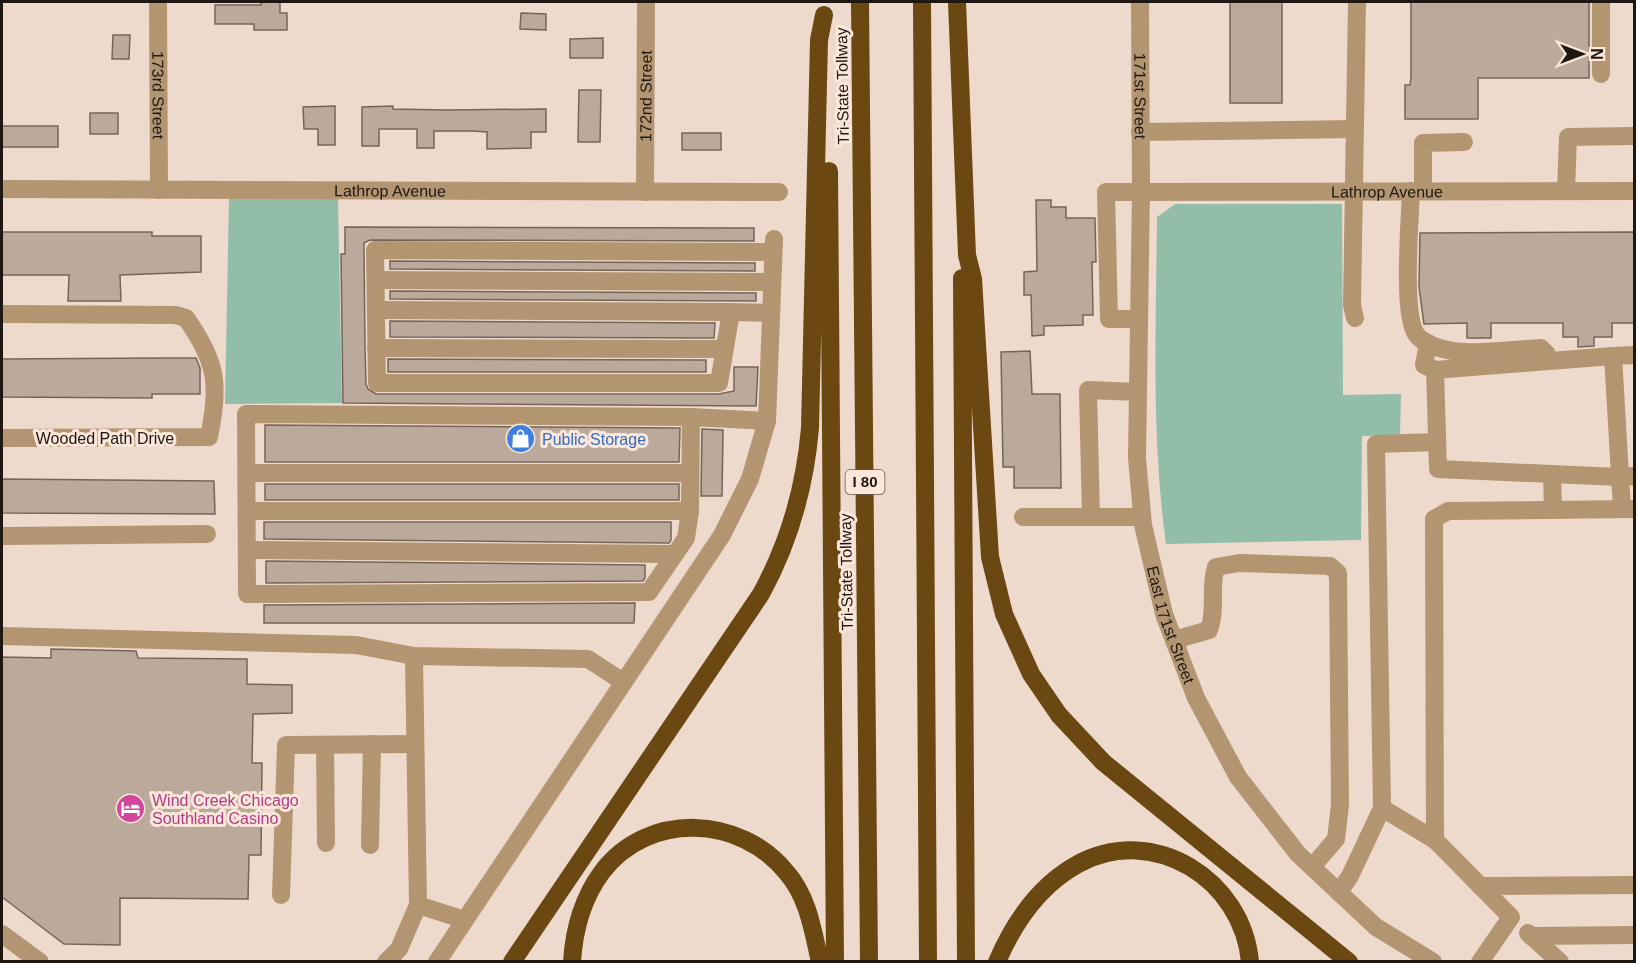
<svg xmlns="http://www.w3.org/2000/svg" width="1636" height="963" viewBox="0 0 1636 963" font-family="Arial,sans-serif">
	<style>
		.green { fill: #92bea9 }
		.building { fill: #bbaa9c; stroke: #756558; stroke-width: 1.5 }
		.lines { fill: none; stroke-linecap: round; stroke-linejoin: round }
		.minor { stroke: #b39671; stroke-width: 18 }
		.highway { stroke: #6b4811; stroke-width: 18 }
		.labels { text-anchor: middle; stroke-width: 6; stroke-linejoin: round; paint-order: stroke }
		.shield { fill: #fbe7da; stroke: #60554e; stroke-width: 1.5 }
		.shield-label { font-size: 15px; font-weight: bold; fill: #1e1712 }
		.street-label { font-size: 16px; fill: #1e1712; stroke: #fbe7da }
		.shop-label { font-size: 16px; fill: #366cbe; stroke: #fbe7da; text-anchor: start }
		.hotel-label { font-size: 16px; fill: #b23c85; stroke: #fbe7da; text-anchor: start }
	</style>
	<rect width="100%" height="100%" fill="#eddacd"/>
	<path class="green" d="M 229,198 L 338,199 L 342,403 L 225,404 Z
		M 1175,204 L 1342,204 L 1343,395 L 1401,394 L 1400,435 L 1362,436 L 1361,540 L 1166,544 C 1151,435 1156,326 1157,217 Z"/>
	<path class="building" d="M 261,2 L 280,2 L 280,13 L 287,13 L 287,30 L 254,30 L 254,24 L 215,24 L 215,5 L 261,5 Z
		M 1230,2 L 1282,2 L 1282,103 L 1230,103 Z
		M 1411,2 L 1589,2 L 1589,78 L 1478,78 L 1478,119 L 1405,119 L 1405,85 L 1410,85 L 1411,77 Z
		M 521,13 L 546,14 L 546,30 L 520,29 Z
		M 113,35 L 130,35 L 129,59 L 112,59 Z
		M 603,38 L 603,58 L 570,58 L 570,39 Z
		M 579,90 L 601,90 L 600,142 L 578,142 Z
		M 335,106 L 335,145 L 318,145 L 318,129 L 304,129 L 303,107 Z
		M 393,106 L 393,109 L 448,110 L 546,109 L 546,132 L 531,132 L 531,148 L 487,149 L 487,132 L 472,131 L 434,131 L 434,148 L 417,148 L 417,129 L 379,129 L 379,146 L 362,146 L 362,107 Z
		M 90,113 L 118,113 L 118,134 L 90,134 Z
		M 2,126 L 58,126 L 58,147 L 2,147 Z
		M 682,133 L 721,133 L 721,150 L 682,150 Z
		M 1036,200 L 1051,200 L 1051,207 L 1066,207 L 1066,218 L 1095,218 L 1096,262 L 1092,262 L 1093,315 L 1083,315 L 1083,325 L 1044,326 L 1044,335 L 1032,336 L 1031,295 L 1024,295 L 1024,272 L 1037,271 Z
		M 345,227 L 754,228 L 754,241 L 370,240 L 364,243 L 364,250 L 365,349 L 366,384 L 368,389 L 376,394 L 719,394 L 734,391 L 734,367 L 758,367 L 756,406 L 343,403 L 341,254 L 345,254 Z
		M 2,232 L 152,232 L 152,236 L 201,236 L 201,272 L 120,275 L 121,301 L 68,301 L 69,275 L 2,275 Z
		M 1635,232 L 1635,323 L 1612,323 L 1612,337 L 1594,337 L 1594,346 L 1578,347 L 1578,337 L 1563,337 L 1563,323 L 1491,323 L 1491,338 L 1467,338 L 1467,323 L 1424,324 L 1419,287 L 1420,233 Z
		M 390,261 L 755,263 L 755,271 L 390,269 Z
		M 390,291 L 756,293 L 756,301 L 390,299 Z
		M 390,321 L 715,323 L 714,338 L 390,337 Z
		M 1030,351 L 1032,394 L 1060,394 L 1061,488 L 1014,488 L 1014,467 L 1003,467 L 1001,352 Z
		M 161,358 L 196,358 L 200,368 L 200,394 L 152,394 L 152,398 L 2,397 L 2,359 Z
		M 388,359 L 706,360 L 706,372 L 388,372 Z
		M 265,425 L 680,428 L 679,462 L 265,462 Z
		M 702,429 L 723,430 L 722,496 L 701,496 Z
		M 2,479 L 214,481 L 215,514 L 2,513 Z
		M 265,484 L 679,484 L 679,500 L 265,500 Z
		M 264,522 L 671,522 L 671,540 L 669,543 L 264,539 Z
		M 266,561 L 645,565 L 645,578 L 643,581 L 266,583 Z
		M 635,603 L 634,623 L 264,623 L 264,605 Z
		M 51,649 L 136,651 L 138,658 L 247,659 L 247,684 L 292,685 L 292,713 L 253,714 L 252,763 L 262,763 L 261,855 L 249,855 L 248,899 L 120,898 L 120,945 L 64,944 L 2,897 L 2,657 L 51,658 Z"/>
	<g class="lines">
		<g class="minor">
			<path id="s1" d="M 158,2 L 159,190"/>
			<path id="s2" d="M 1140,2 L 1141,191 L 1137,458 L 1143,525 L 1164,614 L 1196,698 L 1238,777 L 1298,854 L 1376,927 L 1433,962"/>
			<path d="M 1601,2 L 1601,74"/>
			<path d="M 1140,132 L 1355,129"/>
			<path id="s3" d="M 2,189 L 779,192"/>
			<path d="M 1411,191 C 1410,220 1402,313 1416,334 C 1423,344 1441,349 1453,351 C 1478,355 1514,349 1541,348 L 1547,354 L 1549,360"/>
			<path d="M 1423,191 L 1423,143 L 1464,142"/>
			<path d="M 1566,191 L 1568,137 L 1634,136"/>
			<path id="s4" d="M 645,192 L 646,2"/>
			<path d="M 376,280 L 772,282"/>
			<path d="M 376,310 L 731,312"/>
			<path d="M 771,313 L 731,312 L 719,383 L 377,383 L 375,250 L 773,252"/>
			<path d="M 2,314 L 175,315 L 186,318 C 217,362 220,385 209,437 L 2,438"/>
			<path d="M 1355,318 L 1352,305 L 1357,2"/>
			<path id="s5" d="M 1139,319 L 1109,319 L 1106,192 L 1634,191"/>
			<path d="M 1428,343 L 1424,365 L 1435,370"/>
			<path d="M 376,348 L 724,349"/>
			<path d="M 1613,356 L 1634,355"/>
			<path d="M 1138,392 L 1088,390 L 1091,517 L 1142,517"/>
			<path d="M 691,417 L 690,511 L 686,538 L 649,592 L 247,594 L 246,414 L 691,417 L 767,421"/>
			<path d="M 247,473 L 690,473"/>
			<path d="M 1552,474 L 1553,510"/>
			<path d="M 1622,509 L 1613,356 L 1435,370 L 1438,469 L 1619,477 L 1634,476"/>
			<path d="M 247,511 L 690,511"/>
			<path d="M 1023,517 L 1091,517"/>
			<path d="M 2,536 L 207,534"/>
			<path d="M 247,550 L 674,554"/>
			<path d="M 2,636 L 356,645 L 414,656 L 588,659 L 622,681"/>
			<path d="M 1174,640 L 1209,630 C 1217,609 1209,588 1216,567 L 1239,563 L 1330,566 L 1338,573 L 1340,805 L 1336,839 L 1312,867"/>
			<path d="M 325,745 L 326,843"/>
			<path d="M 1382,808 L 1376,444 L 1437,442"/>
			<path d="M 1435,840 L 1434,519 L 1448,511 L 1634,509"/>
			<path d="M 370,845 L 372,744"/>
			<path d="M 1480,886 L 1634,885"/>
			<path d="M 1339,892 L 1350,876 L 1382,808 L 1435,840 L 1511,917 L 1480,962"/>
			<path d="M 281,895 L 286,745 L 415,744"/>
			<path d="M 418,905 L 465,920"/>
			<path d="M 1528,933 L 1560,962"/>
			<path d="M 2,934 L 40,962"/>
			<path d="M 1531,936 L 1634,935"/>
			<path d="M 386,962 L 399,949 L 418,905 L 414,656"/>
			<path d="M 437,962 L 722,535 L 750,479 L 767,421 L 774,239"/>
		</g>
		<path class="highway" d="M 860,2 L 869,962
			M 922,2 L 928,962
			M 957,2 L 967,255 L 973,279 L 990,557 L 1004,614 L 1031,674 L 1059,715 L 1103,762 L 1349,962
			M 829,171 L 835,962
			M 962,278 L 966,962
			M 512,962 L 761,594 C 790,541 805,487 810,428 L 819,40 L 824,15
			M 572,962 C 574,929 582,899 602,872 C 648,811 741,815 787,873 C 808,897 813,931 820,962
			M 997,962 C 1014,922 1038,886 1078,864 C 1154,823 1243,880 1250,962"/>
	</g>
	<defs>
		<symbol id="shop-disc" viewBox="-11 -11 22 22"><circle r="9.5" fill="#3f7fe0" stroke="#fbe7da"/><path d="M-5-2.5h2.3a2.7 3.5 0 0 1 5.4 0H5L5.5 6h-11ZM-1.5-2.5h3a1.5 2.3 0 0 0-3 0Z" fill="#fff"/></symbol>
		<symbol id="hotel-disc" viewBox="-11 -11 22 22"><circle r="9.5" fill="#d1479c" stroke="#fbe7da"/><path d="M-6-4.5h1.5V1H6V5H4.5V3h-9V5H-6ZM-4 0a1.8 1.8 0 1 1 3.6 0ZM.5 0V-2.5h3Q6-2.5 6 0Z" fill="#fff"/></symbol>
	</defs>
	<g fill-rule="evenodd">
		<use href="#shop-disc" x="504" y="422" width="33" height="33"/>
		<use href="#hotel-disc" x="114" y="792" width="33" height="33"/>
	</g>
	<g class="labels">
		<rect class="shield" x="845.5" y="470" width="39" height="24" rx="4.5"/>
		<g class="shield-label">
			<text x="865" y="487">I 80</text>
		</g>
		<g class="street-label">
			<text transform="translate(842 86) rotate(-91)" y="6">Tri-State Tollway</text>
			<text dy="6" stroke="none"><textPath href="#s1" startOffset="93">173rd Street</textPath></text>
			<text dy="6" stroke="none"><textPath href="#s2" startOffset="94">171st Street</textPath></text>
			<text dy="6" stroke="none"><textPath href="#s4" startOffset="96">172nd Street</textPath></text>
			<text dy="6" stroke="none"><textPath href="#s3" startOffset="388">Lathrop Avenue</textPath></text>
			<text dy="6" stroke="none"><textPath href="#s5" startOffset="438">Lathrop Avenue</textPath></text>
			<text x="105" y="444">Wooded Path Drive</text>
			<text transform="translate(846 572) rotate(-91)" y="6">Tri-State Tollway</text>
			<text dy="6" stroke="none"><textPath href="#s2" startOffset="627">East 171st Street</textPath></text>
		</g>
		<g class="shop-label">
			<text x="542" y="445">Public Storage</text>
		</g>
		<g class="hotel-label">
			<text x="152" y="806">Wind Creek Chicago<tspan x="152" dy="18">Southland Casino</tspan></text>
		</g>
	</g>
	<rect width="1636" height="963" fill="none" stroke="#1e1712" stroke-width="6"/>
	<g transform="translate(1582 54) rotate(90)" stroke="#fbe7da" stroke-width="4.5" paint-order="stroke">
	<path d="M0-4.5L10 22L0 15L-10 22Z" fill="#1e1712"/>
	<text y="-9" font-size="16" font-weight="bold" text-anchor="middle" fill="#1e1712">N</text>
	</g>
</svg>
